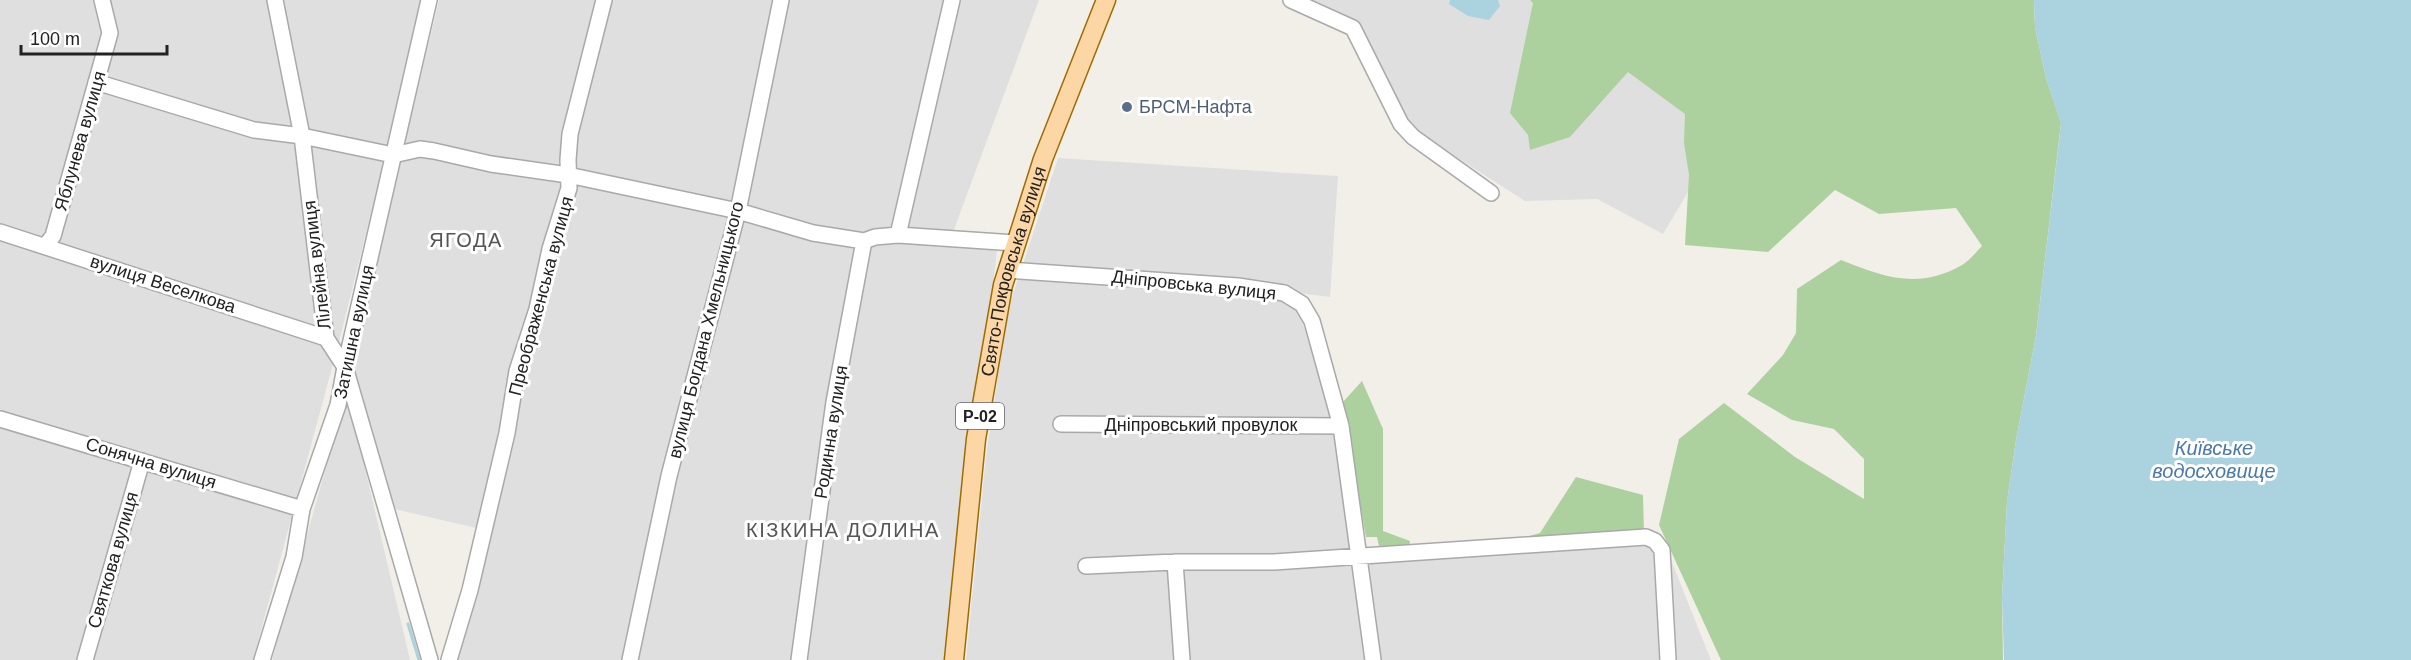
<svg xmlns="http://www.w3.org/2000/svg" width="2411" height="660" viewBox="0 0 2411 660" font-family="Arial,sans-serif">
	<style>
		.residential { fill: #e0dfdf }
		.forest { fill: #add19e }
		.water { fill: #aad3df }
		.lines { fill: none; stroke-linecap: round; stroke-linejoin: round }
		.stream { stroke: #aad3df; stroke-width: 3 }
		.minor-casing { stroke: #a9a9a9; stroke-width: 18 }
		.major-casing { stroke: #a06b00; stroke-width: 21 }
		.minor { stroke: #fff; stroke-width: 15 }
		.major { stroke: #fcd6a4; stroke-width: 18 }
		.service-dot { fill: #5c6f8a; stroke: #fff; stroke-width: 2 }
		.labels { text-anchor: middle; stroke-width: 6; stroke-linejoin: round; paint-order: stroke }
		.shield { fill: #fff; stroke: #646464; stroke-width: 1.5 }
		.shield-label { font-size: 16px; font-weight: bold; fill: #222 }
		.service-label { font-size: 18px; fill: #4e5e75; stroke: #fff; text-anchor: start }
		.street-label { font-size: 18px; fill: #222; stroke: #fff }
		.neighbourhood-label { font-size: 20px; letter-spacing: 1.5px; fill: #555; stroke: #fff }
		.water-label { font-size: 20px; font-style: italic; fill: #4a7aab; stroke: #fff }
	</style>
	<rect width="100%" height="100%" fill="#f2efe9"/>
	<path class="residential" d="M 0,0 L 424,0 L 340,338 L 253,660 L 0,660 Z
		M 439,0 L 1039,0 L 949,243 L 997,251 L 948,660 L 456,660 L 485,530 L 394,509 L 351,366 Z
		M 1302,0 L 1601,0 L 1734,115 L 1663,234 L 1597,199 L 1525,201 L 1417,132 L 1399,111 L 1356,25 Z
		M 1058,158 L 1338,176 L 1330,297 L 1298,293 L 1298,308 L 1337,430 L 1356,561 L 1644,543 L 1667,550 L 1711,660 L 966,660 L 986,456 L 1008,309 Z
		M 347,392 L 410,660 L 272,660 Z"/>
	<path class="forest" d="M 1530,0 L 2034,0 L 2035,27 L 2046,78 L 2061,123 L 2036,336 L 2016,440 L 2007,502 L 2002,598 L 2003,660 L 1721,660 L 1659,525 L 1679,439 L 1724,403 L 1795,457 L 1864,499 L 1864,459 L 1834,429 L 1792,420 L 1747,394 L 1783,355 L 1796,333 L 1797,289 L 1841,260 C 1884,277 1918,290 1962,265 C 1969,261 1976,252 1982,246 L 1956,208 L 1879,214 L 1835,190 L 1768,252 L 1685,245 L 1689,175 L 1684,143 L 1685,114 L 1628,72 L 1570,137 L 1530,150 L 1528,135 L 1510,113 L 1533,3 Z
		M 1362,381 L 1383,429 L 1383,531 L 1410,541 L 1409,550 L 1380,551 L 1377,537 L 1366,537 L 1342,403 Z
		M 1576,477 L 1643,495 L 1644,533 L 1524,541 L 1526,537 L 1540,533 Z"/>
	<path class="water" d="M 1450,0 L 1498,0 L 1500,6 L 1489,20 L 1468,16 L 1449,4 Z
		M 2034,0 L 2411,0 L 2411,660 L 2004,660 L 2002,598 L 2007,502 L 2016,440 L 2036,336 L 2061,124 L 2046,78 L 2035,27 Z"/>
	<g class="lines">
		<path class="stream" d="M 408,624 L 419,660"/>
		<defs>
			<path id="minor" d="M 275,0 L 302,136 L 326,338 L 345,367 L 430,660
				M 1291,0 L 1353,28 L 1401,124 L 1413,137 L 1491,193
				M 96,82 L 254,130 L 302,136 L 393,155 L 420,149 L 434,151 L 491,164 L 568,175 L 738,211 L 813,233 L 864,241 L 875,237 L 898,235 L 1015,243
				M 0,232 L 326,338
				M 898,235 L 952,0
				M 46,245 L 53,236 L 110,33 L 102,0
				M 1007,270 L 1238,286 L 1284,293 L 1302,304 L 1312,321 L 1341,426 L 1373,660
				M 0,419 L 302,509
				M 1061,424 L 1341,426
				M 1175,562 L 1182,660
				M 1086,566 L 1175,562 L 1274,562 L 1646,537 L 1655,541 L 1662,550 L 1668,660
				M 85,660 L 142,461
				M 262,660 L 294,557 L 302,509 L 338,405 L 345,367 L 429,0
				M 449,660 L 470,590 L 507,433 L 517,371 L 537,309 L 550,249 L 569,188 L 568,160 L 570,134 L 604,0
				M 630,660 L 669,476 L 738,211 L 781,0
				M 799,660 L 834,402 L 864,241"/>
			<g id="major">
				<path id="s1" d="M 954,660 L 976,439 L 1003,285 L 1043,159 L 1106,0"/>
			</g>
		</defs>
		<use href="#minor" class="minor-casing"/>
		<use href="#major" class="major-casing"/>
		<use href="#minor" class="minor"/>
		<use href="#major" class="major"/>
	</g>
	<circle class="service-dot" cx="1127" cy="107" r="6"/>
	<g class="labels">
		<rect class="shield" x="956" y="403" width="48" height="26" rx="4.5"/>
		<g class="shield-label">
			<text x="980" y="422">Р-02</text>
		</g>
		<g class="service-label">
			<text x="1139" y="113">БРСМ-Нафта</text>
		</g>
		<g class="street-label">
			<text transform="translate(80 141) rotate(-74)" y="6">Яблунева вулиця</text>
			<text transform="translate(317 265) rotate(-97)" y="6">Лілейна вулиця</text>
			<text dy="6" stroke="none"><textPath href="#s1" startOffset="394">Свято-Покровська вулиця</textPath></text>
			<text transform="translate(163 284) rotate(18)" y="6">вулиця Веселкова</text>
			<text transform="translate(1194 285) rotate(6)" y="6">Дніпровська вулиця</text>
			<text transform="translate(541 296) rotate(-75)" y="6">Преображенська вулиця</text>
			<text transform="translate(706 330) rotate(-76)" y="6">вулиця Богдана Хмельницького</text>
			<text transform="translate(354 332) rotate(-78)" y="6">Затишна вулиця</text>
			<text x="1201" y="431">Дніпровський провулок</text>
			<text transform="translate(831 432) rotate(-81)" y="6">Родинна вулиця</text>
			<text transform="translate(151 463) rotate(17)" y="6">Сонячна вулиця</text>
			<text transform="translate(113 560) rotate(-74)" y="6">Святкова вулиця</text>
		</g>
		<g class="neighbourhood-label">
			<text x="466" y="247">ЯГОДА</text>
			<text x="843" y="537">КІЗКИНА ДОЛИНА</text>
		</g>
		<g class="water-label">
			<text x="2214" y="455">Київське<tspan x="2214" dy="23">водосховище</tspan></text>
		</g>
	</g>
	<path d="M21 45v9h146v-9" fill="none" stroke="#222222" stroke-width="3"/>
	<text x="30" y="45" font-size="18" fill="#222222" stroke="#ffffff" stroke-width="4.5" paint-order="stroke">100 m</text>
</svg>
